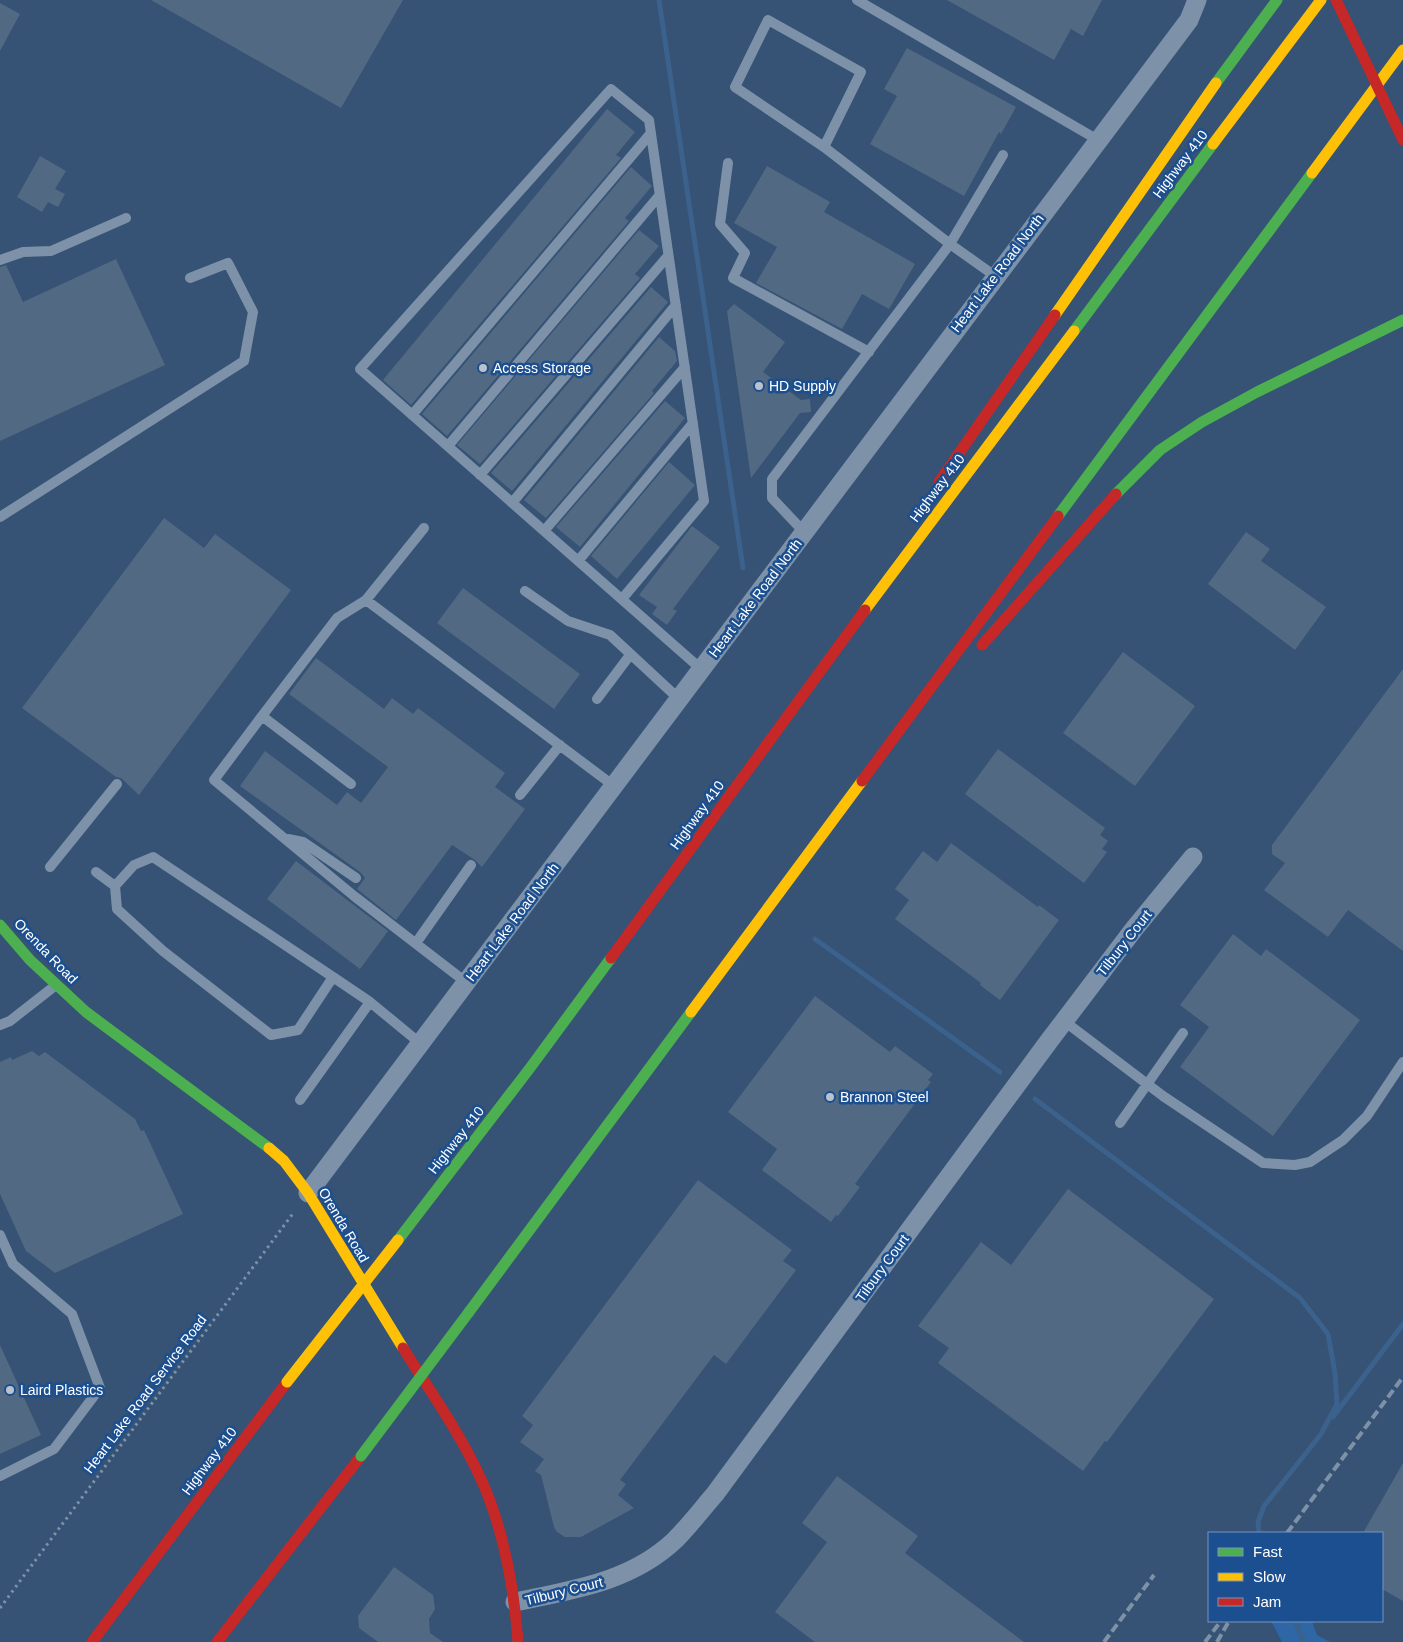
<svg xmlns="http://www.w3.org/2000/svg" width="1403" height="1642" viewBox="0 0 1403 1642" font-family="Helvetica,sans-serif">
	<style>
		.green { fill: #2f66a5 }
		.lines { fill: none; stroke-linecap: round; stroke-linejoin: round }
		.stream { stroke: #3b618d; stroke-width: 5 }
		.building { fill: #526984 }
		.path { stroke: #7d92a8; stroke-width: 3; stroke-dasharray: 2.5 4; stroke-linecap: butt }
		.lane { stroke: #7d92a8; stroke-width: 10 }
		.street { stroke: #7d92a8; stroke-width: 19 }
		.fast { stroke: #4caf50; stroke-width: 11 }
		.slow { stroke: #ffc107; stroke-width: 11 }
		.jam { stroke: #c62828; stroke-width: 11 }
		.rail { stroke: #7e92a7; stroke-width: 4; stroke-dasharray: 9 4; stroke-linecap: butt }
		.fast-bridge { stroke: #4caf50; stroke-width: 11 }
		.slow-bridge { stroke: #ffc107; stroke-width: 11 }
		.jam-bridge { stroke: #c62828; stroke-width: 11 }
		.poi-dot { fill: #b9c2ce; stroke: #1b4f8f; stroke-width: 2 }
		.labels { text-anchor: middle; stroke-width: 5; stroke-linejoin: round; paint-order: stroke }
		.street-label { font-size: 14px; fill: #fff; stroke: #1b4f8f }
		.poi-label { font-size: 14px; fill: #fff; stroke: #1b4f8f; text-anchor: start }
	</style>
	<rect width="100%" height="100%" fill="#365274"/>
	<path class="green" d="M 1271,1621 L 1312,1621 L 1317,1635 L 1330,1642 L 1282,1642 Z"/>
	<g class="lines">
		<path class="stream" d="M 659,0 L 743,568
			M 815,939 L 1000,1072
			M 1035,1099 L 1300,1298 L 1328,1334 L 1335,1373 L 1337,1404 L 1321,1434 L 1264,1506 L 1258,1522 L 1259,1533
			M 1333,1417 L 1403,1324
			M 1295,1621 L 1304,1642"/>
	</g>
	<path class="building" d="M 151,0 L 403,0 L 341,108 Z
		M 947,0 L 1102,0 L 1083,36 L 1071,29 L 1054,60 Z
		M 0,3 L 20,14 L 0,51 Z
		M 907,48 L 1016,107 L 1001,134 L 999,132 L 964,196 L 870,144 L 897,96 L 884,89 Z
		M 607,109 L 635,132 L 616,155 L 621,158 L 411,405 L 383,380 Z
		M 40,156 L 66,171 L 55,189 L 65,194 L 58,207 L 48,202 L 42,212 L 17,197 Z
		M 767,166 L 830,202 L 824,212 L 915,264 L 889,309 L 862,294 L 842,329 L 756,283 L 777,247 L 734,223 Z
		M 631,167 L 652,186 L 625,218 L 629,221 L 447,436 L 422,414 Z
		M 639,230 L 659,246 L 635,274 L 640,278 L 480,464 L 457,445 Z
		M 116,259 L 165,365 L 0,441 L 0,267 L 6,265 L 23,302 Z
		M 651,287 L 668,302 L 512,491 L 491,473 Z
		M 734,304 L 785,342 L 763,372 L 801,400 L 810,399 L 811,412 L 800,413 L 751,478 L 727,311 Z
		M 659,337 L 675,351 L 677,361 L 652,391 L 654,393 L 546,518 L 524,500 Z
		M 665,401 L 685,418 L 580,547 L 556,527 Z
		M 669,462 L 695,485 L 617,579 L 591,556 Z
		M 164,518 L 204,548 L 215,534 L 291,590 L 139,795 L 121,778 L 116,777 L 22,708 Z
		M 692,526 L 720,547 L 673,609 L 677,611 L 667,625 L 652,614 L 657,607 L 639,595 Z
		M 1246,532 L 1270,549 L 1261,561 L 1326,607 L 1295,650 L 1208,584 Z
		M 463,588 L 580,674 L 554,709 L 437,623 Z
		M 1123,652 L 1195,706 L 1135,786 L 1063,733 Z
		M 316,658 L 384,709 L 392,698 L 413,714 L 418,708 L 505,773 L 495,787 L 525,809 L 482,867 L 475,860 L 452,845 L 396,920 L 357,889 L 365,878 L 360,872 L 240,786 L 265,751 L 337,805 L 347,792 L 361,803 L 388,767 L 289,694 Z
		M 1403,669 L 1403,951 L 1348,910 L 1328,937 L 1264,890 L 1285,863 L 1272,854 L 1272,845 Z
		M 998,749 L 1105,828 L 1100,835 L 1108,841 L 1102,849 L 1107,852 L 1084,883 L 965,794 Z
		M 951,843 L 1038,907 L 1039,905 L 1059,920 L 1000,1000 L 980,985 L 981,983 L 895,919 L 909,900 L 895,889 L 923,851 L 937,862 Z
		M 296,861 L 388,931 L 360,969 L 267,899 Z
		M 1233,934 L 1261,956 L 1266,949 L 1360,1020 L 1273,1136 L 1180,1067 L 1209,1027 L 1180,1005 Z
		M 815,996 L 890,1052 L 895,1046 L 933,1074 L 928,1080 L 931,1082 L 855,1184 L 860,1187 L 838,1216 L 836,1215 L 831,1222 L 762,1170 L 777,1149 L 728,1112 Z
		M 32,1051 L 39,1056 L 45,1052 L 135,1119 L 141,1131 L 144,1130 L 183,1214 L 55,1273 L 26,1251 L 0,1194 L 0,1062 L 11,1057 L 12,1060 Z
		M 698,1180 L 792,1250 L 783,1261 L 796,1270 L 726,1364 L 714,1355 L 620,1480 L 626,1484 L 618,1495 L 634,1508 L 581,1537 L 565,1537 L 557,1532 L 554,1527 L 541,1475 L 535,1471 L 544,1459 L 520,1442 L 533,1425 L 522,1416 Z
		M 1068,1189 L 1214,1299 L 1107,1442 L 1105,1441 L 1083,1471 L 938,1363 L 949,1348 L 918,1326 L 981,1242 L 1011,1265 Z
		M 0,1345 L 41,1435 L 0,1454 Z
		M 1403,1463 L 1403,1601 L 1382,1589 L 1382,1533 L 1363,1533 Z
		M 837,1476 L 918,1536 L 905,1553 L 1024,1642 L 815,1642 L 775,1612 L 827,1542 L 802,1523 Z
		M 394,1567 L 433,1595 L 435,1609 L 429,1619 L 430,1633 L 443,1642 L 378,1642 L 359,1628 L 358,1616 Z"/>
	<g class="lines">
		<path class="path" d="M 0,1608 L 294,1212"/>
		<path class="lane" d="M 857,0 L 1098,140
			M 728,163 L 720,224 L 745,253 L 733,278 L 869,352
			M 0,260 L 23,252 L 51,251 L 126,218
			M 995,276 L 950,244 L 1003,155
			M 412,415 L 651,133
			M 448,446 L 659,196
			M 480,475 L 668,256
			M 512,503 L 676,305
			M 0,517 L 244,361 L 253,312 L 228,263 L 190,278
			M 424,528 L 366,600 L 614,786
			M 544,531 L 685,367
			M 804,532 L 772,498 L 772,479 L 950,244 L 824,147 L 735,87 L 768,20 L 861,72 L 824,147
			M 578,561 L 693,423
			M 525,591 L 568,621 L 610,635 L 679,699
			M 622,599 L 704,501 L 649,120 L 611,89 L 360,369 L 701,669
			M 597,699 L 630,655
			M 262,716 L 214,780 L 354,896 L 467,983
			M 351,784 L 262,716 L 337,618 L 366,600
			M 520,795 L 560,745
			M 288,839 L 303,842 L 356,878
			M 50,867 L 117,784
			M 96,872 L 115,886 L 117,909 L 163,951 L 271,1035 L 298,1030 L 333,977 L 153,857 L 134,865 L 115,886
			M 416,943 L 471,865
			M 333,977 L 370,1002 L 421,1044
			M 1064,1021 L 1163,1096 L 1263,1163 L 1295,1165 L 1310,1162 L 1343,1140 L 1367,1116 L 1403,1062
			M 0,1025 L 10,1021 L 56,985
			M 300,1100 L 370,1002
			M 1120,1123 L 1183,1033
			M 0,1235 L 13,1264 L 72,1314 L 100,1388 L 54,1449 L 0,1476"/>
		<path class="street" d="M 308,1193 L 1189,20 L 1197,0
			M 515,1602 C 572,1590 631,1582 675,1540 C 689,1526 702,1509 715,1494 L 1049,1041 L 1134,929 L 1193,857"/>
		<path class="fast" d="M 1216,83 L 1277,0
			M 1074,331 L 1213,144
			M 1116,494 L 1160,450 L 1202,422 L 1257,392 L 1403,320
			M 1058,516 L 1312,173
			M 0,925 L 30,960 L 86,1012 L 269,1148
			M 398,1240 L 530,1068 L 611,958
			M 469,1312 L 691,1012"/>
		<path class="slow" d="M 1213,144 L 1321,0
			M 1312,173 L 1403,50
			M 1055,315 L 1216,83
			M 865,610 L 1074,331
			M 691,1012 L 862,781
			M 269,1148 L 284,1161 L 308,1193 L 403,1348"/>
		<path class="jam" d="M 939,482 L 1055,315
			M 982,645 L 1116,494
			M 862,781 L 1058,516
			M 611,958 L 865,610
			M 403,1348 C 430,1391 460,1433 481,1479 C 504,1530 514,1587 518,1642
			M 92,1642 L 287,1382
			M 217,1642 L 361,1456"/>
		<path class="rail" d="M 1287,1533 L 1403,1377
			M 1104,1642 L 1154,1575
			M 1205,1642 L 1221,1621
			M 1217,1642 L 1229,1621"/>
		<path class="fast-bridge" d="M 361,1456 L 469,1312"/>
		<path class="slow-bridge" d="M 287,1382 L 398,1240"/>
		<path class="jam-bridge" d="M 1336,0 L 1403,140"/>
	</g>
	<g class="poi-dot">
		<circle cx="483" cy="368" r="5"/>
		<circle cx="759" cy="386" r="5"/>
		<circle cx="830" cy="1097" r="5"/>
		<circle cx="10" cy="1390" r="5"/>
	</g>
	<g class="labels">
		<g class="street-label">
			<text transform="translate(1180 164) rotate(-53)" y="5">Highway 410</text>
			<text transform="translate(997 273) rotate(-53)" y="5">Heart Lake Road North</text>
			<text transform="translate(937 488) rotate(-53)" y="5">Highway 410</text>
			<text transform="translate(755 598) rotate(-53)" y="5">Heart Lake Road North</text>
			<text transform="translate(697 815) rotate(-54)" y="5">Highway 410</text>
			<text transform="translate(512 922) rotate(-53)" y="5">Heart Lake Road North</text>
			<text transform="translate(1124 943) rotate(-52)" y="5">Tilbury Court</text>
			<text transform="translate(46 951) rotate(46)" y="5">Orenda Road</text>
			<text transform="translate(456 1140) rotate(-52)" y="5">Highway 410</text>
			<text transform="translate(344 1225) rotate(59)" y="5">Orenda Road</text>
			<text transform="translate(882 1268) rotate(-54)" y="5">Tilbury Court</text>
			<text transform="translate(145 1394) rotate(-53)" y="5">Heart Lake Road Service Road</text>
			<text transform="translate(209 1461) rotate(-53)" y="5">Highway 410</text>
			<text transform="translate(564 1591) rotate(-14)" y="5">Tilbury Court</text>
		</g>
		<g class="poi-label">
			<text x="493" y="373">Access Storage</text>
			<text x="769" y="391">HD Supply</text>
			<text x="840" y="1102">Brannon Steel</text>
			<text x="20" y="1395">Laird Plastics</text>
		</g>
	</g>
	<rect x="1208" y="1532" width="175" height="90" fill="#1b4f8f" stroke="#7695bc"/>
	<rect x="1218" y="1548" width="25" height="8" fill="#4caf50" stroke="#7695bc"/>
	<text x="1253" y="1557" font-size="15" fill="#ffffff">Fast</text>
	<rect x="1218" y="1573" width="25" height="8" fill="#ffc107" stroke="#7695bc"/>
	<text x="1253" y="1582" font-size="15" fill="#ffffff">Slow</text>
	<rect x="1218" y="1598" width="25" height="8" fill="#c62828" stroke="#7695bc"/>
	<text x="1253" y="1607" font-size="15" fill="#ffffff">Jam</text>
</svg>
